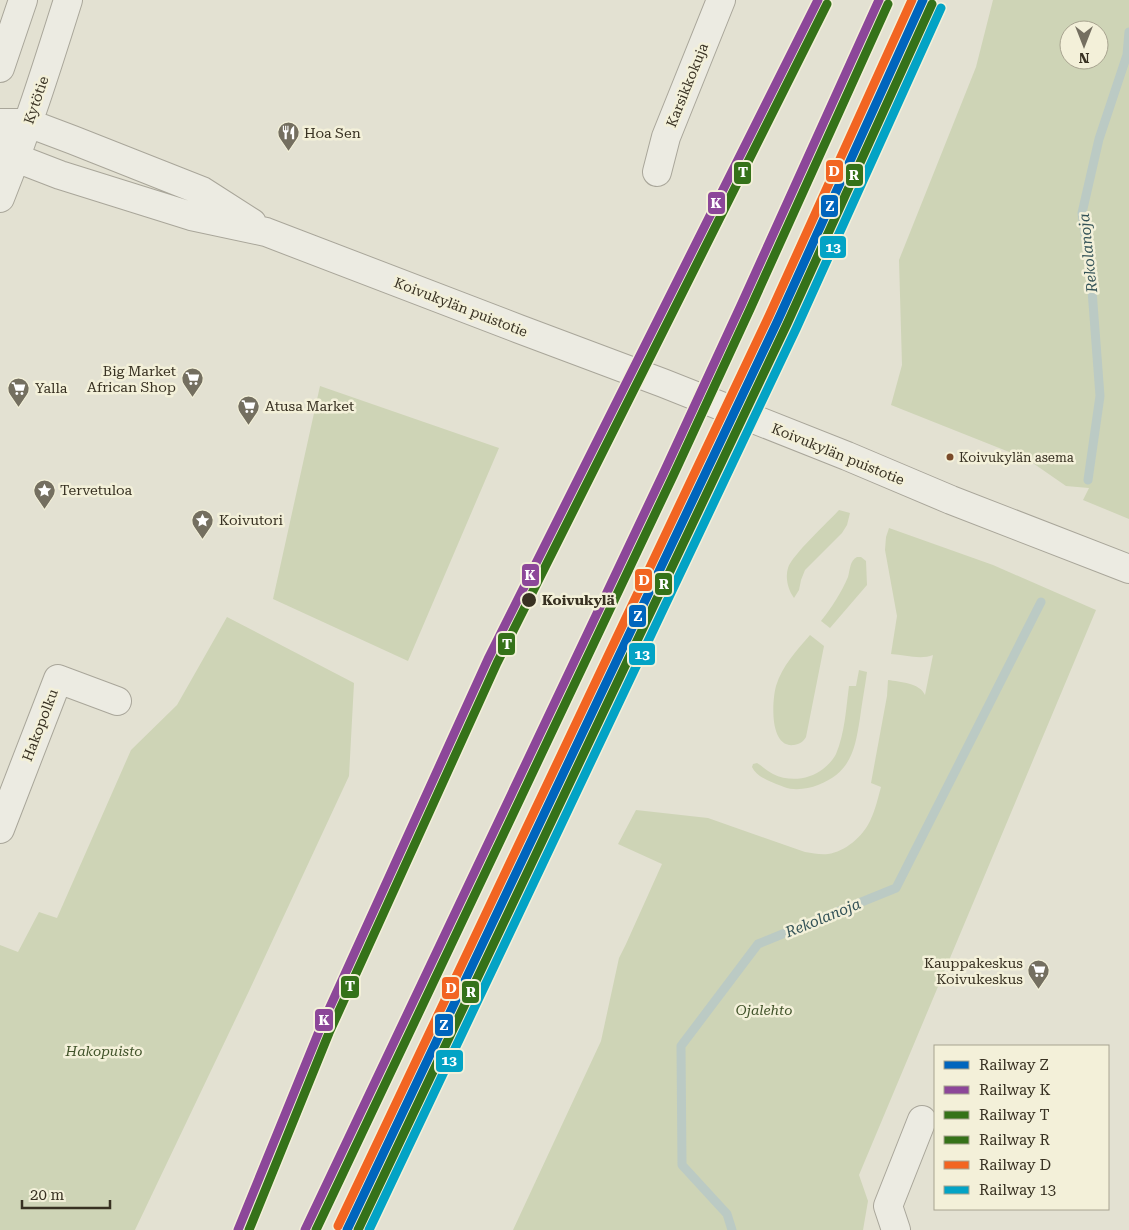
<svg xmlns="http://www.w3.org/2000/svg" width="1129" height="1230" viewBox="0 0 1129 1230" font-family="'Roboto Serif',serif">
	<style>
		.green { fill: #ced4b6; fill-rule: evenodd }
		.lines { fill: none; stroke-linecap: round; stroke-linejoin: round }
		.stream { stroke: #bbcac4; stroke-width: 9 }
		.minor-casing { stroke: #a9a69a; stroke-width: 30 }
		.minor { stroke: #ecebe2; stroke-width: 28 }
		.rail-1-casing { stroke: #f3f0d9; stroke-width: 12 }
		.rail-2-casing { stroke: #f3f0d9; stroke-width: 12 }
		.rail-3-casing { stroke: #f3f0d9; stroke-width: 12 }
		.rail-4-casing { stroke: #f3f0d9; stroke-width: 12 }
		.rail-5-casing { stroke: #f3f0d9; stroke-width: 12 }
		.rail-6-casing { stroke: #f3f0d9; stroke-width: 12 }
		.rail-1 { stroke: #0065bd; stroke-width: 9 }
		.rail-2 { stroke: #8c4799; stroke-width: 9 }
		.rail-3 { stroke: #357219; stroke-width: 9 }
		.rail-4 { stroke: #357219; stroke-width: 9 }
		.rail-5 { stroke: #f26522; stroke-width: 9 }
		.rail-6 { stroke: #03a3c5; stroke-width: 9 }
		.bus-dot { fill: #7a4b2a; stroke: #f3f0d9; stroke-width: 2 }
		.stop-dot { fill: #383122; stroke: #f3f0d9; stroke-width: 2 }
		.labels { text-anchor: middle; stroke-width: 5; stroke-linejoin: round; paint-order: stroke }
		.bus-label { font-size: 13px; fill: #383122; stroke: #f3f0d9; text-anchor: start }
		.street-label { font-size: 14px; fill: #383122; stroke: #f3f0d9 }
		.poi-label { font-size: 14px; fill: #383122; stroke: #f3f0d9; text-anchor: start }
		.stop-label { font-size: 14px; font-weight: bold; fill: #383122; stroke: #f3f0d9; text-anchor: start }
		.park-label { font-size: 14px; font-style: italic; fill: #41532a; stroke: #f3f0d9 }
		.water-label { font-size: 15px; font-style: italic; fill: #335257; stroke: #f3f0d9 }
		.line-badge { stroke: #f3f0d9; stroke-width: 2 }
		.badge-label { font-size: 14px; text-anchor: middle; font-weight: bold; fill: #fff }
	</style>
	<rect width="100%" height="100%" fill="#e3e1d2"/>
	<path class="green" d="M 993,0 L 1129,0 L 1129,519 L 1083,500 L 1089,488 L 1066,486 L 1027,459 L 891,405 L 902,365 L 899,260 L 976,67 ZM 1069,30 L 1099,30 L 1099,60 L 1069,60 Z
		M 320,386 L 499,448 L 408,661 L 273,599 Z
		M 839,510 L 850,513 L 847,525 L 842,533 L 805,570 L 801,580 L 799,590 L 794,598 C 788,590 785,578 788,568 C 792,555 828,522 839,510 Z
		M 889,528 L 993,565 L 1096,610 L 859,1175 L 868,1201 L 863,1230 L 513,1230 L 601,1041 L 619,958 L 626,944 L 662,864 L 618,844 L 636,810 L 708,818 L 805,852 C 813,853 820,855 828,854 C 845,852 863,836 870,821 C 875,811 878,798 881,787 L 871,783 L 887,696 L 888,680 C 900,682 920,683 925,695 L 933,655 C 921,660 905,655 891,654 L 897,616 L 885,550 L 886,537 Z
		M 857,557 L 861,557 L 866,561 L 867,585 L 830,628 L 821,621 C 832,607 841,593 848,577 C 850,570 850,560 857,557 Z
		M 227,617 L 354,683 L 349,776 L 249,991 L 135,1230 L 0,1230 L 0,945 L 18,952 L 39,912 L 57,918 L 131,750 L 177,705 Z
		M 810,635 L 824,646 L 806,737 C 803,742 800,744 794,745 C 769,748 772,701 776,686 C 782,666 797,650 810,635 Z
		M 859,670 L 867,672 C 865,687 862,702 860,718 C 855,750 851,772 818,785 C 808,789 794,791 784,787 C 774,783 757,778 752,767 L 753,764 L 757,763 C 762,766 767,771 773,774 C 789,782 809,780 823,769 C 828,765 833,760 836,754 C 845,733 846,708 849,686 L 856,686 Z"/>
	<g class="lines">
		<path class="stream" d="M 1088,480 L 1100,396 L 1091,277 L 1082,213 L 1099,139 L 1127,55 L 1129,32
			M 732,1230 L 727,1214 L 682,1165 L 681,1046 L 758,944 L 896,888 L 1041,602"/>
		<defs>
			<path id="minor" d="M 0,68 L 23,0
				M 0,123 L 28,123 L 73,140 L 202,191 L 252,223
				M 0,143 L 16,158 L 60,175 L 191,216 L 266,232 L 519,329 L 663,383 L 847,456 L 951,500 L 1129,569
				M 657,172 L 666,137 L 721,0
				M 0,198 C 26,133 47,67 68,0
				M 0,829 L 58,679 L 117,701
				M 896,1230 L 888,1206 L 922,1120"/>
		</defs>
		<use href="#minor" class="minor-casing"/>
		<use href="#minor" class="minor"/>
		<defs>
			<path id="rail-1" d="M 347,1230 L 778,320 L 923,0"/>
			<path id="rail-2" d="M 238,1230 L 320,1029 L 488,659 L 818,0
				M 305,1230 L 664,472 L 742,303 L 879,0"/>
			<path id="rail-3" d="M 249,1230 L 329,1033 L 497,663 L 827,4
				M 316,1230 L 673,476 L 751,307 L 888,4"/>
			<path id="rail-4" d="M 358,1230 L 787,324 L 932,4"/>
			<path id="rail-5" d="M 338,1226 L 769,316 L 912,0"/>
			<path id="rail-6" d="M 369,1230 L 796,329 L 941,8"/>
		</defs>
		<use href="#rail-1" class="rail-1-casing"/>
		<use href="#rail-2" class="rail-2-casing"/>
		<use href="#rail-3" class="rail-3-casing"/>
		<use href="#rail-4" class="rail-4-casing"/>
		<use href="#rail-5" class="rail-5-casing"/>
		<use href="#rail-6" class="rail-6-casing"/>
		<use href="#rail-1" class="rail-1"/>
		<use href="#rail-2" class="rail-2"/>
		<use href="#rail-3" class="rail-3"/>
		<use href="#rail-4" class="rail-4"/>
		<use href="#rail-5" class="rail-5"/>
		<use href="#rail-6" class="rail-6"/>
	</g>
	<defs>
		<symbol id="restaurant-pin" viewBox="-11 -11 22 30"><path d="M0 17L-7.5 6A9.5 9.5 0 1 1 7.5 6Z" fill="#746f60" stroke="#f3f0d9"/><path d="M-5-6h1v4h1v-4h1v4h1v-4h1v5L-1.5 .5V6h-2V.5L-5-1ZM5-6V6H3V1.5H1.5Q1.5-4 5-6Z" fill="#fff"/></symbol>
		<symbol id="supermarket-pin" viewBox="-11 -11 22 30"><path d="M0 17L-7.5 6A9.5 9.5 0 1 1 7.5 6Z" fill="#746f60" stroke="#f3f0d9"/><path d="M-6-5.5h2.5l.6 2H6L4.5 2H-2.5L-4.4-4H-6ZM-1.5 3.2a1.3 1.3 0 1 0 .1 0ZM3 3.2a1.3 1.3 0 1 0 .1 0Z" fill="#fff"/></symbol>
		<symbol id="sight-pin" viewBox="-11 -11 22 30"><path d="M0 17L-7.5 6A9.5 9.5 0 1 1 7.5 6Z" fill="#746f60" stroke="#f3f0d9"/><path d="M0-6L1.8-2.2L6-1.7L2.9 1.2L3.7 5.4L0 3.3L-3.7 5.4L-2.9 1.2L-6-1.7L-1.8-2.2Z" fill="#fff"/></symbol>
	</defs>
	<g fill-rule="evenodd">
		<use href="#restaurant-pin" x="276" y="120" width="25" height="34"/>
		<use href="#supermarket-pin" x="180" y="366" width="25" height="34"/>
		<use href="#supermarket-pin" x="6" y="376" width="25" height="34"/>
		<use href="#supermarket-pin" x="236" y="394" width="25" height="34"/>
		<use href="#sight-pin" x="32" y="478" width="25" height="34"/>
		<use href="#sight-pin" x="190" y="508" width="25" height="34"/>
		<use href="#supermarket-pin" x="1026" y="958" width="25" height="34"/>
	</g>
	<circle class="bus-dot" cx="950" cy="457" r="4.5"/>
	<circle class="stop-dot" cx="529" cy="600" r="8"/>
	<g class="labels">
		<g class="bus-label">
			<text x="959" y="462">Koivukylän asema</text>
		</g>
		<g class="street-label">
			<text transform="translate(687 85) rotate(-68)" y="5">Karsikkokuja</text>
			<text transform="translate(36 100) rotate(-71)" y="5">Kytötie</text>
			<text transform="translate(461 307) rotate(21)" y="5">Koivukylän puistotie</text>
			<text transform="translate(838 454) rotate(22)" y="5">Koivukylän puistotie</text>
			<text transform="translate(40 725) rotate(-69)" y="5">Hakopolku</text>
		</g>
		<g class="poi-label">
			<text x="304" y="138">Hoa Sen</text>
			<text x="176" y="376" text-anchor="end">Big Market<tspan x="176" dy="16">African Shop</tspan></text>
			<text x="35" y="393">Yalla</text>
			<text x="265" y="411">Atusa Market</text>
			<text x="60" y="495">Tervetuloa</text>
			<text x="219" y="525">Koivutori</text>
			<text x="1023" y="968" text-anchor="end">Kauppakeskus<tspan x="1023" dy="16">Koivukeskus</tspan></text>
		</g>
		<g class="stop-label">
			<text x="542" y="605">Koivukylä</text>
		</g>
		<g class="park-label">
			<text x="764" y="1015">Ojalehto</text>
			<text x="104" y="1056">Hakopuisto</text>
		</g>
		<g class="water-label">
			<text transform="translate(1088 253) rotate(-96)" y="5">Rekolanoja</text>
			<text transform="translate(823 918) rotate(-22)" y="5">Rekolanoja</text>
		</g>
	</g>
	<g class="line-badge">
		<rect x="825" y="159" width="19" height="24" rx="5" fill="#f26522"/>
		<rect x="733" y="161" width="19" height="24" rx="5" fill="#357219"/>
		<rect x="845" y="163" width="19" height="24" rx="5" fill="#357219"/>
		<rect x="707" y="191" width="19" height="24" rx="5" fill="#8c4799"/>
		<rect x="820" y="194" width="19" height="24" rx="5" fill="#0065bd"/>
		<rect x="819" y="235" width="28" height="24" rx="5" fill="#03a3c5"/>
		<rect x="521" y="563" width="19" height="24" rx="5" fill="#8c4799"/>
		<rect x="634" y="568" width="19" height="24" rx="5" fill="#f26522"/>
		<rect x="654" y="572" width="19" height="24" rx="5" fill="#357219"/>
		<rect x="628" y="604" width="19" height="24" rx="5" fill="#0065bd"/>
		<rect x="497" y="632" width="19" height="24" rx="5" fill="#357219"/>
		<rect x="628" y="642" width="28" height="24" rx="5" fill="#03a3c5"/>
		<rect x="340" y="975" width="20" height="24" rx="5" fill="#357219"/>
		<rect x="441" y="976" width="19" height="24" rx="5" fill="#f26522"/>
		<rect x="461" y="980" width="19" height="24" rx="5" fill="#357219"/>
		<rect x="314" y="1008" width="20" height="24" rx="5" fill="#8c4799"/>
		<rect x="434" y="1013" width="20" height="24" rx="5" fill="#0065bd"/>
		<rect x="435" y="1049" width="29" height="24" rx="5" fill="#03a3c5"/>
	</g>
	<g class="badge-label">
		<text x="834" y="176">D</text>
		<text x="743" y="177">T</text>
		<text x="854" y="180">R</text>
		<text x="716" y="208">K</text>
		<text x="830" y="211">Z</text>
		<text x="833" y="252">13</text>
		<text x="530" y="580">K</text>
		<text x="644" y="585">D</text>
		<text x="664" y="589">R</text>
		<text x="638" y="621">Z</text>
		<text x="507" y="649">T</text>
		<text x="642" y="659">13</text>
		<text x="350" y="991">T</text>
		<text x="451" y="993">D</text>
		<text x="471" y="997">R</text>
		<text x="324" y="1025">K</text>
		<text x="444" y="1030">Z</text>
		<text x="449" y="1065">13</text>
	</g>
	<rect x="934" y="1045" width="175" height="165" fill="#f3f0d9" stroke="#a8a490"/>
	<rect x="944" y="1061" width="25" height="8" fill="#0065bd" stroke="#a8a490"/>
	<text x="979" y="1070" font-size="15" fill="#383122">Railway Z</text>
	<rect x="944" y="1086" width="25" height="8" fill="#8c4799" stroke="#a8a490"/>
	<text x="979" y="1095" font-size="15" fill="#383122">Railway K</text>
	<rect x="944" y="1111" width="25" height="8" fill="#357219" stroke="#a8a490"/>
	<text x="979" y="1120" font-size="15" fill="#383122">Railway T</text>
	<rect x="944" y="1136" width="25" height="8" fill="#357219" stroke="#a8a490"/>
	<text x="979" y="1145" font-size="15" fill="#383122">Railway R</text>
	<rect x="944" y="1161" width="25" height="8" fill="#f26522" stroke="#a8a490"/>
	<text x="979" y="1170" font-size="15" fill="#383122">Railway D</text>
	<rect x="944" y="1186" width="25" height="8" fill="#03a3c5" stroke="#a8a490"/>
	<text x="979" y="1195" font-size="15" fill="#383122">Railway 13</text>
	<g transform="translate(1084 45) rotate(180)"><circle r="24" fill="#f3f0d9" stroke="#a8a490"/>
	<path d="M0-4L9 19L0 12L-9 19Z" fill="#746f60"/>
	<text y="-8" font-size="14" font-weight="bold" text-anchor="middle" fill="#383122">N</text>
	</g>
	<path d="M22 1200v8h88v-8" fill="none" stroke="#383122" stroke-width="2.5"/>
	<text x="30" y="1200" font-size="15" fill="#383122" stroke="#f3f0d9" stroke-width="4" paint-order="stroke">20 m</text>
</svg>
